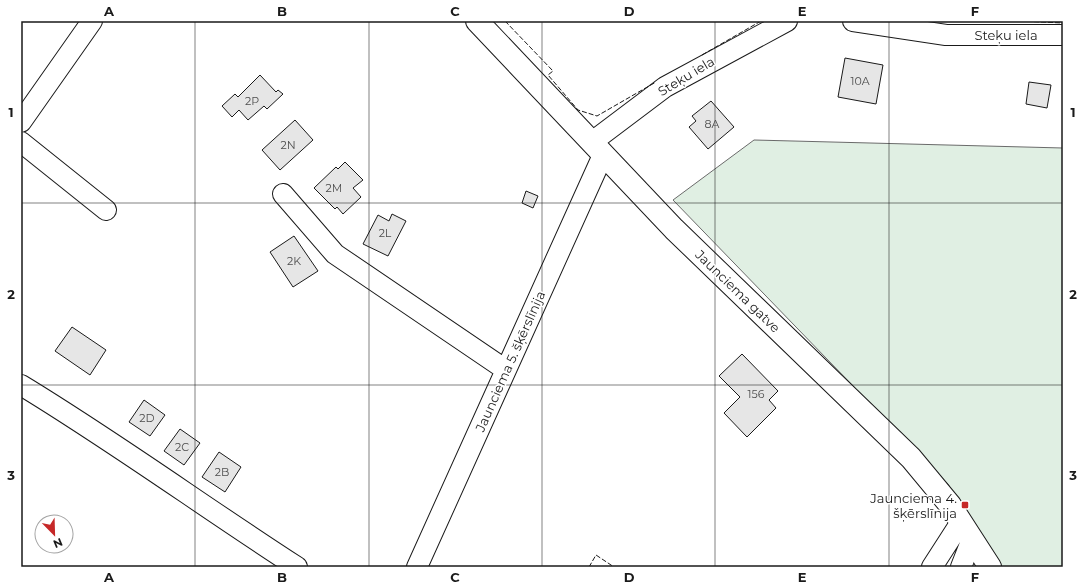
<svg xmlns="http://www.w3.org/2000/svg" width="1084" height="588" viewBox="0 0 1084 588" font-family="Montserrat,sans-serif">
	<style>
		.green { fill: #e0efe3; stroke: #6a6a6a }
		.building { fill: #e6e6e6; stroke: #1a1a1a }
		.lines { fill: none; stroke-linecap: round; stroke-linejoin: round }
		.minor-casing { stroke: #1a1a1a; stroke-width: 22 }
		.major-casing { stroke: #1a1a1a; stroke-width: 24 }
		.minor { stroke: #fff; stroke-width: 20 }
		.major { stroke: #fff; stroke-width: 22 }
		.fence { stroke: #1a1a1a; stroke-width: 1; stroke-dasharray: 5 2; stroke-linecap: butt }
		.grid { fill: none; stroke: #1a1a1a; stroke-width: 1; stroke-opacity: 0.55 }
		.poi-dot { fill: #c62828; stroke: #fff; stroke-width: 1.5 }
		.labels { text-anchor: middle; stroke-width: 3; stroke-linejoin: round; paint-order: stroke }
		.number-label { font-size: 11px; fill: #4d4d4d }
		.street-label { font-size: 13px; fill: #1a1a1a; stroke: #fff }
		.poi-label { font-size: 13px; fill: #1a1a1a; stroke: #fff; text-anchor: end }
		.neatline { fill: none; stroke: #1a1a1a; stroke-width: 1.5 }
		.grid-label { font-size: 13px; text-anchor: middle; font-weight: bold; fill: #1a1a1a }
	</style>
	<rect width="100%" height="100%" fill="#fff"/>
	<path class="green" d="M 754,140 L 1063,148 L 1063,567 L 997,567 L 948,484 L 673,200 Z"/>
	<path class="building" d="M 845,58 L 883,65 L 876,104 L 838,97 Z
		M 260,75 L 276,92 L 278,90 L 283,94 L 267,109 L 264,106 L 248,120 L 239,110 L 232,117 L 222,106 L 235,94 L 238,97 Z
		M 1029,82 L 1051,85 L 1047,108 L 1026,104 Z
		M 711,101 L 734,127 L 708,149 L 689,127 L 696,121 L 692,116 Z
		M 295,120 L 313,140 L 280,170 L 262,150 Z
		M 345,162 L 363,180 L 353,188 L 361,197 L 343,214 L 337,207 L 335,209 L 314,188 L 336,167 L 338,169 Z
		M 526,191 L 538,196 L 533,208 L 522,203 Z
		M 392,214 L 406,221 L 388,256 L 363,244 L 378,215 L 389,221 Z
		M 294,236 L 318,271 L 293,287 L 270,252 Z
		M 72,327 L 106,350 L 90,375 L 55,351 Z
		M 742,354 L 778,391 L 769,400 L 776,408 L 747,437 L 724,413 L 740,397 L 719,376 Z
		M 144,400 L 165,415 L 150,436 L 129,422 Z
		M 180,429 L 200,443 L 184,465 L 164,451 Z
		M 219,452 L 241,467 L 225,492 L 202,477 Z"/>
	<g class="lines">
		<defs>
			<path id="minor" d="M 853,21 L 946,35 L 1063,35
				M 21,122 L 92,21
				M 21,142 L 106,210
				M 592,142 L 665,87 L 787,21
				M 283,194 L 335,254 L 506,370
				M 21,385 C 115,442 204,507 297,567
				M 417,567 L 603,155
				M 932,567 L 961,522
				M 961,567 L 972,539"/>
			<path id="major" d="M 477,21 L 674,229 L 911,458 L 950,505 L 990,567"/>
		</defs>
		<use href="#minor" class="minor-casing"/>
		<use href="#major" class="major-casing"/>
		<use href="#minor" class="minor"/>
		<use href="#major" class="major"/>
		<path class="fence" d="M 505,21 L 553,71 L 548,75 L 578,110 L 597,116 L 656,82
			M 1020,21 L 1063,23
			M 702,55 L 761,21
			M 589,567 L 596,555 L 614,567"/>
	</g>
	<path class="grid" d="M 195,21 L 195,567M 369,21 L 369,567M 542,21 L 542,567M 715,21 L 715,567M 889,21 L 889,567M 21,203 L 1063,203M 21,385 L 1063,385"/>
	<rect class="poi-dot" x="961" y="501" width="8" height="8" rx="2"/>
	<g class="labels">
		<g class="number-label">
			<text x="860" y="85">10A</text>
			<text x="252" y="105">2P</text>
			<text x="712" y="128">8A</text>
			<text x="288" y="149">2N</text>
			<text x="334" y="192">2M</text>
			<text x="385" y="237">2L</text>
			<text x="294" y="265">2K</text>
			<text x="756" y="398">156</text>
			<text x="147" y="422">2D</text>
			<text x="182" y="451">2C</text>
			<text x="222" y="476">2B</text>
		</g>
		<g class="street-label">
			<text x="1006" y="40">Steķu iela</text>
			<text transform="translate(686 76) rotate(-31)" y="5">Steķu iela</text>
			<text transform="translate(738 291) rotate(44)" y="5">Jaunciema gatve</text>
			<text transform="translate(510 361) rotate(-66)" y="5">Jaunciema 5. šķērslīnija</text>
		</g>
		<g class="poi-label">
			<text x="957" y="503">Jaunciema 4.<tspan x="957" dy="15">šķērslīnija</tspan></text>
		</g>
	</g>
	<rect width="1084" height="588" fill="none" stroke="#ffffff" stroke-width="44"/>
	<g transform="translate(54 534) rotate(157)"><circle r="19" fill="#ffffff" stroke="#a3a3a3"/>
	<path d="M0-3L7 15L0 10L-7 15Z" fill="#c62828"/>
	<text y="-6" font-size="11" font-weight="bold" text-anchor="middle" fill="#1a1a1a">N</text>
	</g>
	<rect x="22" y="22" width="1040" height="544" class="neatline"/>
	<g class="grid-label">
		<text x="109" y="16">A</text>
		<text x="282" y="16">B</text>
		<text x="455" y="16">C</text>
		<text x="629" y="16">D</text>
		<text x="802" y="16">E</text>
		<text x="975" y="16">F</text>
		<text x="11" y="117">1</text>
		<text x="1073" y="117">1</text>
		<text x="11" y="299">2</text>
		<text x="1073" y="299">2</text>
		<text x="11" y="480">3</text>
		<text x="1073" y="480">3</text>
		<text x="109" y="582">A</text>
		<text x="282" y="582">B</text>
		<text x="455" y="582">C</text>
		<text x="629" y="582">D</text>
		<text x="802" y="582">E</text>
		<text x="975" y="582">F</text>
	</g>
</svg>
